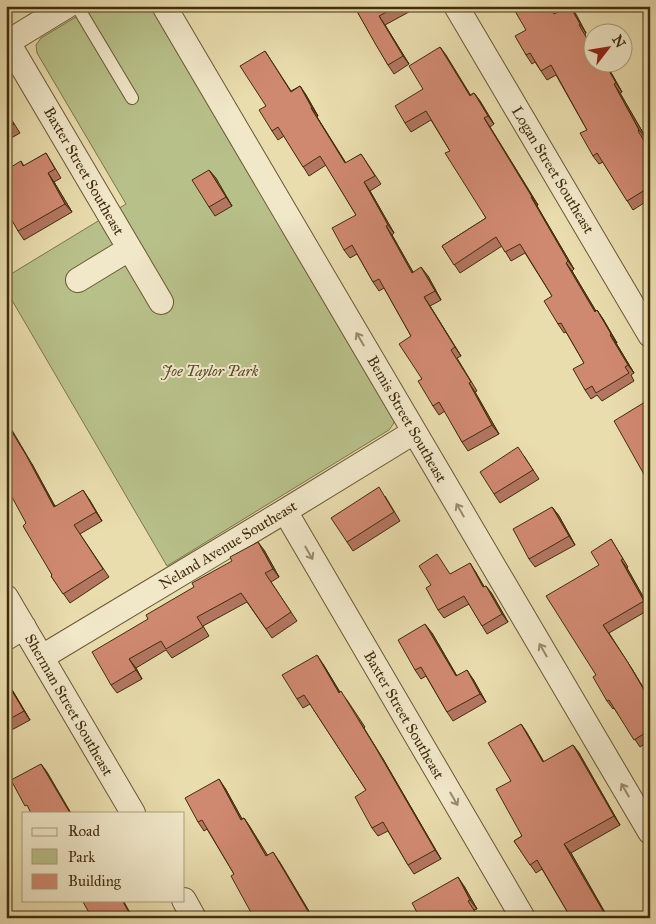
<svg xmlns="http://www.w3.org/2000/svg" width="656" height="924" viewBox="0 0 656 924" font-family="'IM FELL Great Primer',serif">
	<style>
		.green { fill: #b8c089; stroke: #7c764a }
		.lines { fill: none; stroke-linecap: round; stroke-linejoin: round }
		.lane-casing { stroke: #6b5834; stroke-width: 14 }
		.street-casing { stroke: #6b5834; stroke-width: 26 }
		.lane { stroke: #f1e8ca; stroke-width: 12 }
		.street { stroke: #f1e8ca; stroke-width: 24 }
		.wall { fill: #b37661; stroke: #412c0c }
		.shaded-wall { fill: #92604f; stroke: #412c0c }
		.building { fill: #d08971; stroke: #412c0c }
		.oneway { stroke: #998a6b }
		.labels { text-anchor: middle; stroke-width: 4; stroke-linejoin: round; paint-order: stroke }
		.street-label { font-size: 15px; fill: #412c0c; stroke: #f1e8ca }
		.park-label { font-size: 15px; font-style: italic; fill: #594a25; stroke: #f1e8ca }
	</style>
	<rect width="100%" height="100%" fill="#e9dcad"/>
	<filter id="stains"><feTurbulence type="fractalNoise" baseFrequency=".004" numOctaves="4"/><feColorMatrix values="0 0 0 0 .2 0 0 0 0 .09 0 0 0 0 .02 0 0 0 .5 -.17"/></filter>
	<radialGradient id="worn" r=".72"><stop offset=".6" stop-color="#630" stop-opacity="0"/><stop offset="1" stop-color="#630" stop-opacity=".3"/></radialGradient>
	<path class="green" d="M 94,6 L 153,6 L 394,415 L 394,423 L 389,430 L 167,566 L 6,290 L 6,277 L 126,204 L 37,53 L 36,45 L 41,38 Z"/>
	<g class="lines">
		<defs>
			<path id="lane" d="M 77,6 L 132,98"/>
			<path id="street" d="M 164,6 L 650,832
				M 456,6 L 650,335
				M 6,39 L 161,302
				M 8,42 L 67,6
				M 78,280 L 129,249
				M 285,511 L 523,918
				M 6,597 L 133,813
				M 6,638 L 24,627
				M 42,657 L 285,511 L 414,432
				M 184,900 L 194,918"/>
		</defs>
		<use href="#lane" class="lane-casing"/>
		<use href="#street" class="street-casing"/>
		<use href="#lane" class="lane"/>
		<use href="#street" class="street"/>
	</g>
	<path class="wall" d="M 354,6 L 417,6 L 418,7 L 385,25 L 409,64 L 394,74 L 388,65 Z
		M 570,6 L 586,33 L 585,34 L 594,62 L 604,62 L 609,69 L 622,92 L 620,93 L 646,138 L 644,139 L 650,149 L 650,199 L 633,210 L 603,162 L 599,164 L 593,156 L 587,130 L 556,75 L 547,80 L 535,62 L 532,64 L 526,55 L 526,30 Z
		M 440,47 L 470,95 L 474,93 L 480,101 L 494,124 L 490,127 L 538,205 L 537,206 L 574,269 L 572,271 L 596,311 L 597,310 L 603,319 L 617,343 L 616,343 L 634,373 L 631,375 L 634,381 L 602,401 L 597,395 L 591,399 L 585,390 L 584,363 L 566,332 L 564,333 L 558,324 L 552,296 L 525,253 L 511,261 L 502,246 L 460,273 L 442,246 L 486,218 L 450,151 L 431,120 L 411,132 L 405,123 L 423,89 Z
		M 265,51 L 291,91 L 300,86 L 306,95 L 318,116 L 317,117 L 346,163 L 361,154 L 381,184 L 370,191 L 394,233 L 392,235 L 413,272 L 428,276 L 441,300 L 430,306 L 461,356 L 457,358 L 477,391 L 475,392 L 499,434 L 468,451 L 462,442 L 445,411 L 439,415 L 433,406 L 422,379 L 411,336 L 384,288 L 379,291 L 373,282 L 357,254 L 350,258 L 344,250 L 356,215 L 326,165 L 309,176 L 284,136 L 278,140 L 272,131 L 266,106 Z
		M 6,111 L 20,133 L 6,141 Z
		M 46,153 L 61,178 L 54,182 L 72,212 L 24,240 L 18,231 L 21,161 L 24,166 Z
		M 209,170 L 232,206 L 215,216 L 209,207 Z
		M 524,456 L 539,479 L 500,503 L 494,494 Z
		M 32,464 L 55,506 L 89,499 L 102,521 L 80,534 L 109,577 L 70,603 L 51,576 L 52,575 L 26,523 Z
		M 385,496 L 400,521 L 353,551 L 347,542 Z
		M 552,507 L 559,516 L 575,545 L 535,567 L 529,559 Z
		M 611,539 L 628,567 L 627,568 L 650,609 L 609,633 L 632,669 L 650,699 L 650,741 L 640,747 L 614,708 L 613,709 L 607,701 L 596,675 Z
		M 264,550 L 279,577 L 271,582 L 297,621 L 272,638 L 247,602 L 203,626 L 209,636 L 172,658 L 166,650 L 136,668 L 142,679 L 117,693 L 111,685 L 148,619 Z
		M 475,571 L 484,587 L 486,586 L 492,594 L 508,622 L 487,634 L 469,604 L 444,618 L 438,610 L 451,574 Z
		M 432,633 L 457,676 L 473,679 L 486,702 L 453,721 L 447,712 L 426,676 L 421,679 L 415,670 Z
		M 323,664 L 340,692 L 347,700 L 365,727 L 364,728 L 383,759 L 441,859 L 414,874 L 408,865 L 388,831 L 378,836 L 372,828 L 366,790 L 310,704 L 303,708 L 297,699 Z
		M 6,680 L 11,688 L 30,720 L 6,733 Z
		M 521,724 L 527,733 L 544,762 L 573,745 L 579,753 L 620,825 L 571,853 L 607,916 L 616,918 L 571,918 L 542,869 L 536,873 L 514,841 L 522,836 L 511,781 Z
		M 225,788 L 242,819 L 244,818 L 250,827 L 267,855 L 279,861 L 313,918 L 254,918 L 234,874 L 207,829 L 204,831 L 198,822 Z
		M 464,886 L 477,909 L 474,910 L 420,918 Z"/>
	<path class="shaded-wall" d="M 570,6 L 576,14 L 586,33 L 580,24 Z
		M 379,16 L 385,25 L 409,64 L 403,56 Z
		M 440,47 L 446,55 L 476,104 L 470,96 Z
		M 604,62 L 609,69 L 622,92 L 616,83 Z
		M 614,84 L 620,93 L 646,138 L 639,130 Z
		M 300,86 L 306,95 L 318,116 L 312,108 Z
		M 474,93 L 480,101 L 494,124 L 488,116 Z
		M 311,108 L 317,117 L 351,172 L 345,163 Z
		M 484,118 L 490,127 L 538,205 L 532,197 Z
		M 209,170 L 216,178 L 232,206 L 226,197 Z
		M 48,173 L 54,182 L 72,212 L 65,204 Z
		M 364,182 L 370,191 L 394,233 L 388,225 Z
		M 531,197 L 537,206 L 574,269 L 568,261 Z
		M 386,226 L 392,235 L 418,281 L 412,273 Z
		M 566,263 L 572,271 L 601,320 L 595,312 Z
		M 421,267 L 428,276 L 441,300 L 435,291 Z
		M 424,297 L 430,306 L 461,356 L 455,347 Z
		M 597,310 L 603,319 L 617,343 L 611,334 Z
		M 610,335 L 616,343 L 634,373 L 628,365 Z
		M 469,383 L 475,392 L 499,434 L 492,425 Z
		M 6,420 L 32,464 L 60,516 L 54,507 L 6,422 Z
		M 83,490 L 89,499 L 102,521 L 96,512 Z
		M 552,507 L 559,516 L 575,545 L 569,536 Z
		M 258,542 L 264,550 L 279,577 L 273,569 Z
		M 621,560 L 627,568 L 650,609 L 644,601 Z
		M 470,563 L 475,571 L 489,595 L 483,587 Z
		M 486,586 L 492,594 L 508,622 L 502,614 Z
		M 425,624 L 432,633 L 462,685 L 456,676 Z
		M 603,625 L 632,669 L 650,699 L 650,701 Z
		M 317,655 L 323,664 L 345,701 L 339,693 Z
		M 129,659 L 136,668 L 142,679 L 136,670 Z
		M 467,670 L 473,679 L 486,702 L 480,694 Z
		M 6,680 L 11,688 L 30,720 L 24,711 Z
		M 358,719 L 383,759 L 441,859 L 435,850 Z
		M 521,724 L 527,733 L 549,771 L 543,762 Z
		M 573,745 L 579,753 L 620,825 L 614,816 Z
		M 41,764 L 47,772 L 71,813 L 70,813 Z
		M 219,779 L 225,788 L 247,828 L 241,820 Z
		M 244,818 L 250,827 L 273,864 L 266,856 Z
		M 564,844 L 571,853 L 608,918 L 607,918 Z
		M 273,852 L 279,861 L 313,918 L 312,918 Z
		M 458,877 L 464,886 L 477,909 L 470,900 Z
		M 122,900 L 123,900 L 133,918 L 132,918 Z"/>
	<path class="building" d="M 354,6 L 398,6 L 379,16 L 403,56 L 388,65 L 376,45 Z
		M 512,6 L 549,6 L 554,14 L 570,6 L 580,24 L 579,25 L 594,50 L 594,62 L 604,62 L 616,83 L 614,84 L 639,130 L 638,131 L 650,150 L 650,187 L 627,201 L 597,153 L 593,156 L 580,133 L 587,130 L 551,65 L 541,71 L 530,53 L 526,55 L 515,36 L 526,30 Z
		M 440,47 L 470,96 L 474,93 L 488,116 L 484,118 L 532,197 L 531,197 L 568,261 L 566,263 L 595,312 L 597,310 L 611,334 L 610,335 L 628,365 L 625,367 L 629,373 L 596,393 L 592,386 L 585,390 L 573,369 L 584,363 L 561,323 L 558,324 L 544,301 L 552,296 L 520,244 L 505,252 L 496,237 L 454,265 L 442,246 L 486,218 L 445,153 L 450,151 L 426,111 L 405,123 L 395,106 L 423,89 L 409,66 Z
		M 265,51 L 291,92 L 300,86 L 312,108 L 311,108 L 345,163 L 361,154 L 375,176 L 364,182 L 388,225 L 386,226 L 412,273 L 421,267 L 435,291 L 424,297 L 455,347 L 451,350 L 471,382 L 469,383 L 492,425 L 462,442 L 439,402 L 433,406 L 418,381 L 422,379 L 399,344 L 411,336 L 379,279 L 373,282 L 352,245 L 344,250 L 332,228 L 356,215 L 320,156 L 303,167 L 278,127 L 272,131 L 259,110 L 266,106 L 240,66 Z
		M 6,112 L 14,124 L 6,129 Z
		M 46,153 L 55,169 L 48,173 L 65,204 L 18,231 L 6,210 L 6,170 L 21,161 L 23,166 Z
		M 209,170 L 226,197 L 209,207 L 192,180 Z
		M 645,402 L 650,410 L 650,485 L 614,421 Z
		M 6,422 L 26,455 L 54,507 L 83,490 L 96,512 L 74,525 L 103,569 L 63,594 L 51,576 L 52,575 L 23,526 L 26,523 L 6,486 Z
		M 518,447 L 533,470 L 494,494 L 480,472 Z
		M 379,487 L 394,512 L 347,542 L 331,518 Z
		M 552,507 L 569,536 L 529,559 L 513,529 Z
		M 611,539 L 623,559 L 621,560 L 644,601 L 603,625 L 627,661 L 650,700 L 650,730 L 634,740 L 609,700 L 607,701 L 593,677 L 596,675 L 546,596 L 599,565 L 591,552 Z
		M 258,542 L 273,569 L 265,573 L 291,612 L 266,629 L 241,593 L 197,617 L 203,627 L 166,649 L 161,641 L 129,659 L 136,670 L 111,685 L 92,652 L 148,619 L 146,615 L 194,587 L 192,583 L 232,561 L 230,557 Z
		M 437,554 L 450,574 L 470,563 L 483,587 L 486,586 L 502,614 L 482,626 L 464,596 L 438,610 L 426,588 L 431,585 L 419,566 Z
		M 425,624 L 456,676 L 467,670 L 480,694 L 447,712 L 421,667 L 415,670 L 398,640 Z
		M 317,655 L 339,693 L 341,691 L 358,719 L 377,750 L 435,850 L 408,865 L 383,822 L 372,828 L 355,797 L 366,790 L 304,695 L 297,699 L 282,675 Z
		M 6,681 L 24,711 L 6,721 Z
		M 521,724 L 543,762 L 573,745 L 614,816 L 564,844 L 606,916 L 613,912 L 616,918 L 571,918 L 537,860 L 530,865 L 514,841 L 522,836 L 496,789 L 511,781 L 488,743 Z
		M 41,764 L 70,813 L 31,813 L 27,805 L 25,806 L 11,780 Z
		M 219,779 L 241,820 L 244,818 L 266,856 L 273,852 L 312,918 L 254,918 L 231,876 L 234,874 L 202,820 L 198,822 L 185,798 Z
		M 458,877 L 470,900 L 468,901 L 479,918 L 420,918 L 412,903 Z
		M 82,900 L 122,900 L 132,918 L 92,918 Z"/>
	<defs><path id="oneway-shaft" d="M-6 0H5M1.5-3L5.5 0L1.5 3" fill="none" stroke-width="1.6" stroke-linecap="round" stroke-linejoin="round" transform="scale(1.25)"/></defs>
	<g class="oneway">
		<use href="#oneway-shaft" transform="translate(360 339) rotate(-120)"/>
		<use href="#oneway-shaft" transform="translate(460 510) rotate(-120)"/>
		<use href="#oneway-shaft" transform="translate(309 553) rotate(60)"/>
		<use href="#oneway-shaft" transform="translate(543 650) rotate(-120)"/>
		<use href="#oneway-shaft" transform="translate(625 790) rotate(-120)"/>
		<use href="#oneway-shaft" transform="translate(454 799) rotate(60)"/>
	</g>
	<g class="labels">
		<g class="street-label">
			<text transform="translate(553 170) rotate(59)" y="5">Logan Street Southeast</text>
			<text transform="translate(84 171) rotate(60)" y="5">Baxter Street Southeast</text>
			<text transform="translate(407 419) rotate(60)" y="5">Bemis Street Southeast</text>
			<text transform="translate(228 545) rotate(-31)" y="5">Neland Avenue Southeast</text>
			<text transform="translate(69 705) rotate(60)" y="5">Sherman Street Southeast</text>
			<text transform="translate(404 715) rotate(60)" y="5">Baxter Street Southeast</text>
		</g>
		<g class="park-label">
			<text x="210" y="376">Joe Taylor Park</text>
		</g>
	</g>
	<rect width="656" height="924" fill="none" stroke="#e9dcad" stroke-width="25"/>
	<rect x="8" y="8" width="641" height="909" fill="none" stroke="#412c0c" stroke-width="2.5"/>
	<rect x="12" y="12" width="631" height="899" fill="none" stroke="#412c0c"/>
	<rect x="22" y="812" width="162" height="90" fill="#f1e8ca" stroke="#ab9d7e"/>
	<rect x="32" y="828" width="25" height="8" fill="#f1e8ca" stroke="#ab9d7e"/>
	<text x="68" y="836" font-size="15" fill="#412c0c">Road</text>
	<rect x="32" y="849" width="25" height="15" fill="#b8c089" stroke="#ab9d7e"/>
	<text x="68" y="862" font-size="15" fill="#412c0c">Park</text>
	<rect x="32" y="874" width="25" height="15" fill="#d08971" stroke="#ab9d7e"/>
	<text x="68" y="886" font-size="15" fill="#412c0c">Building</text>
	<g transform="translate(608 48) rotate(59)"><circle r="24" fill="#f1e8ca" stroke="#ab9d7e"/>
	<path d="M0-4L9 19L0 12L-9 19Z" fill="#8f2418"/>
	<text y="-8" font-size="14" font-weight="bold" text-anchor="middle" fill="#412c0c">N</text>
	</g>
	<rect width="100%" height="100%" filter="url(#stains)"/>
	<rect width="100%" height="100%" fill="url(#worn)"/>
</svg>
